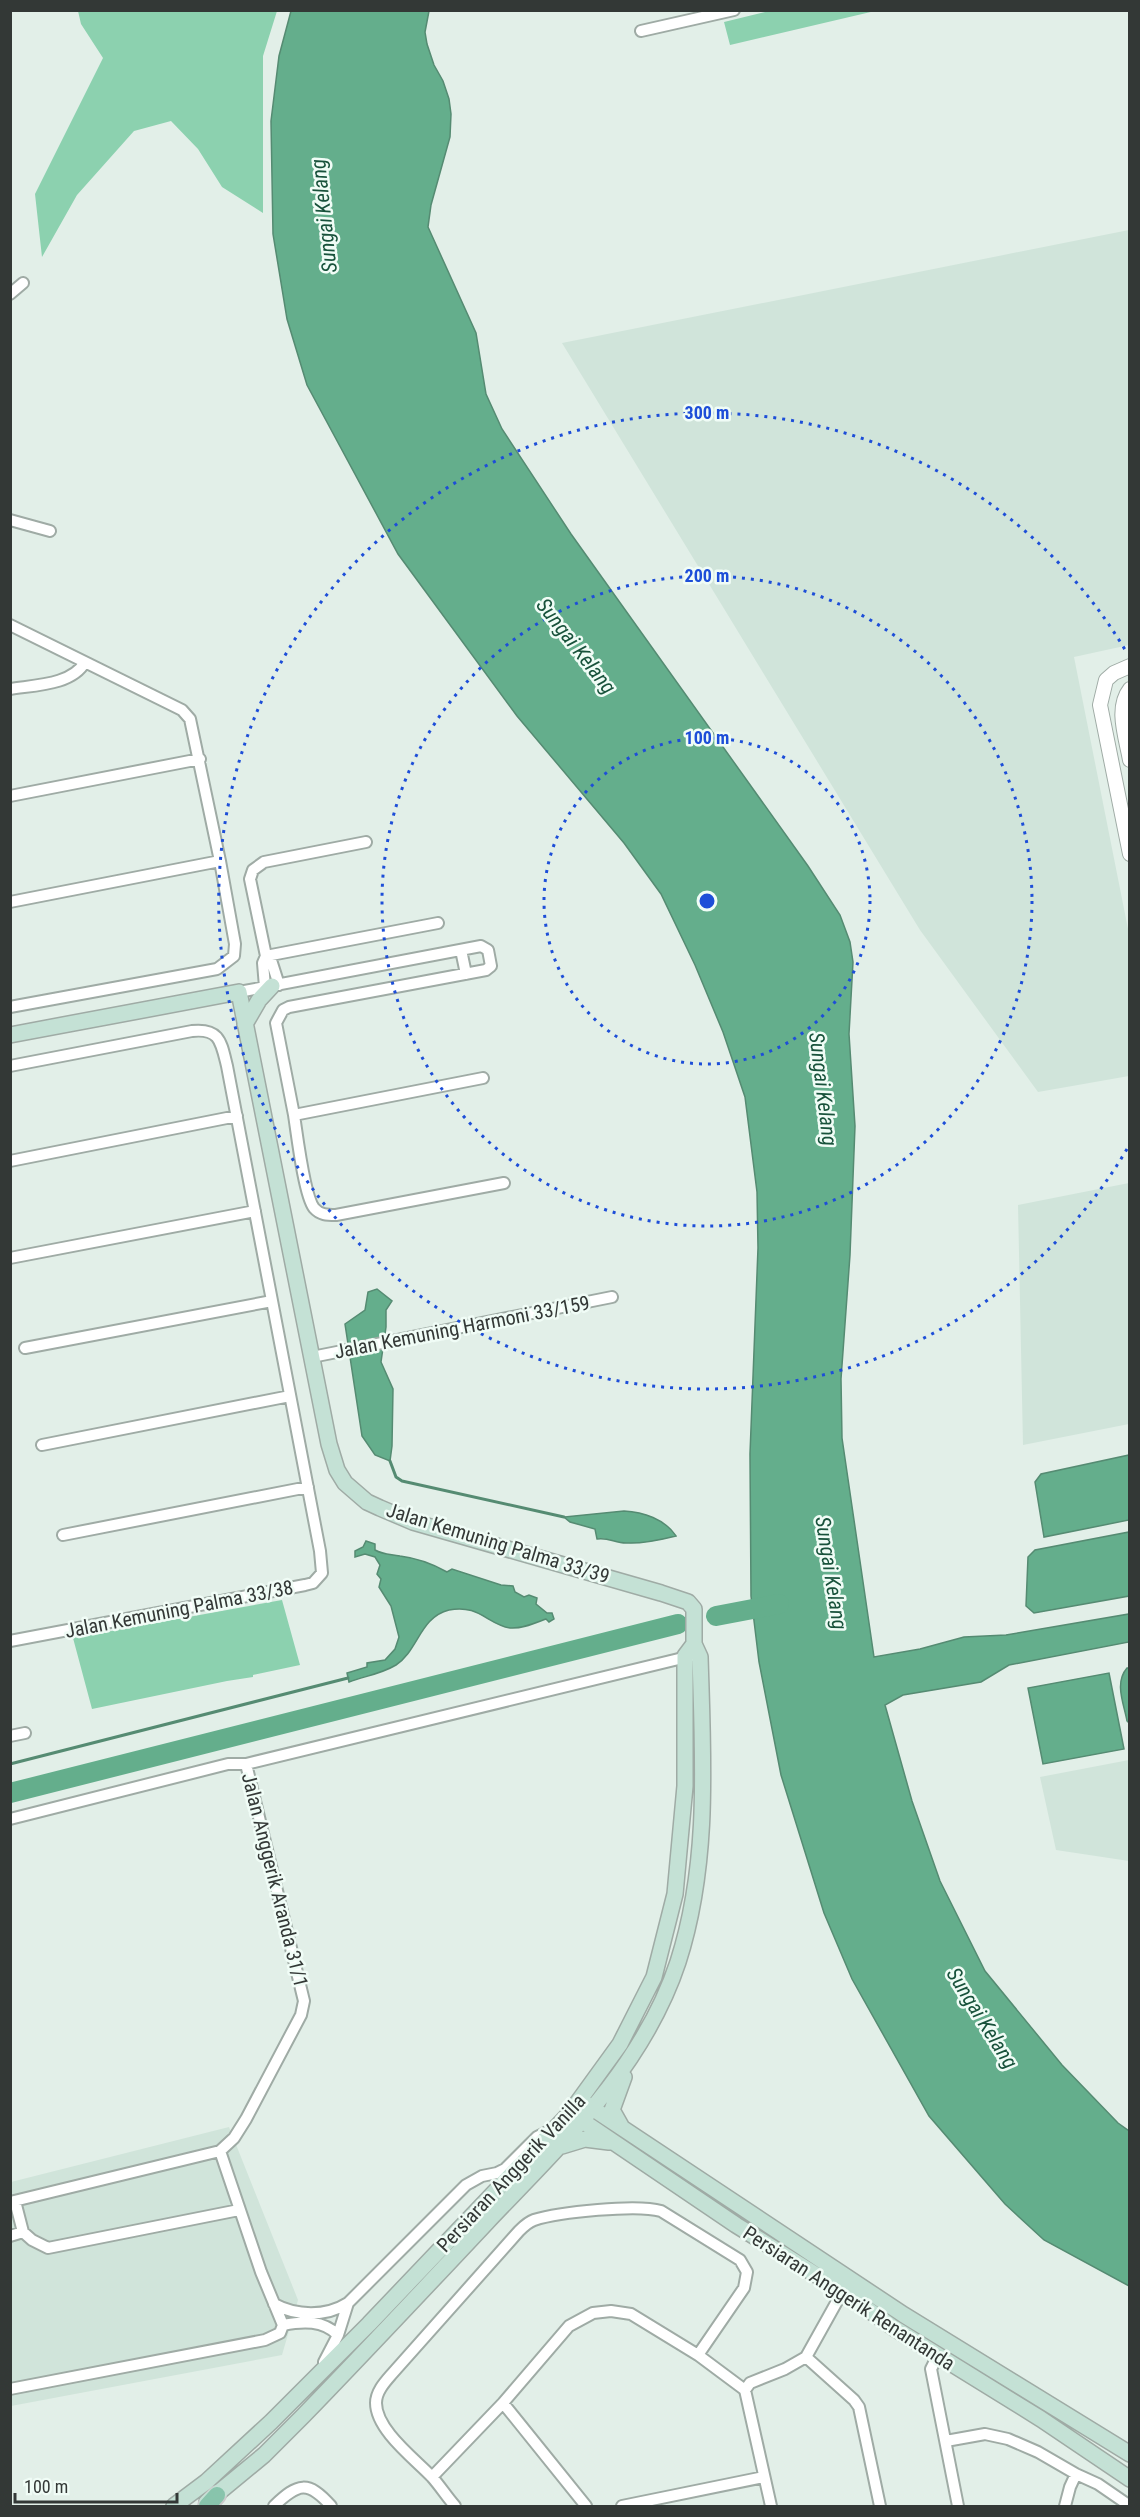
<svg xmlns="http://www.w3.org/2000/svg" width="1140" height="2517" viewBox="0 0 1140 2517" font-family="'Roboto Condensed',sans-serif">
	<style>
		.built { fill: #d0e4da }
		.green { fill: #8cd1af }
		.water { fill: #64ae8c; stroke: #558b72; stroke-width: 1.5 }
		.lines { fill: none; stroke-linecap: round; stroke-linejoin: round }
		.stream { stroke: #558b72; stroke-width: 3 }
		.river { stroke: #64ae8c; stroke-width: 20 }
		.minor-casing { stroke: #9faba5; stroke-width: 14 }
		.tertiary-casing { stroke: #9faba5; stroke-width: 16 }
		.secondary-casing { stroke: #9faba5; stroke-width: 18 }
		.primary-casing { stroke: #cacbcb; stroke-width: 20 }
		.minor { stroke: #fff; stroke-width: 10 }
		.tertiary { stroke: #fff; stroke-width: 14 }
		.secondary { stroke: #c4e1d5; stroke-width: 15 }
		.primary { stroke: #88c4ac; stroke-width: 16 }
		.ring { fill: none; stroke: #1d4ed8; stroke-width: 3; stroke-dasharray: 3 6 }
		.labels { text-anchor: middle; stroke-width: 5; stroke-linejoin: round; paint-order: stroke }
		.street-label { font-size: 20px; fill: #333836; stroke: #f0fcf6 }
		.water-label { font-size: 21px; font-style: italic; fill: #18523b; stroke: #f0fcf6 }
		.centre { fill: #1d4ed8; stroke: #f0fcf6; stroke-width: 3 }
		.ring-label { font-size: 18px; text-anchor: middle; font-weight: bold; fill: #1d4ed8; stroke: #f0fcf6; stroke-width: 5; stroke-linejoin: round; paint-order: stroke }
	</style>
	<rect width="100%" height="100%" fill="#e2efe8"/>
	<path class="built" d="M 1129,230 L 1129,645 L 1074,657 L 1129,934 L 1129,1076 L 1038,1092 L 920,930 L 562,343 Z
		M 1129,1183 L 1129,1424 L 1023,1445 L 1018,1205 Z
		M 1129,1760 L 1129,1861 L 1056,1850 L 1040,1777 Z
		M 229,2127 L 298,2300 L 282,2355 L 11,2406 L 11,2182 Z"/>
	<path class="green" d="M 773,10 L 875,10 L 875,11 L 730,45 L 724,22 Z
		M 78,11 L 277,11 L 263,56 L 263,213 L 222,187 L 198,149 L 171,121 L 134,131 L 77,195 L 42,257 L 35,194 L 103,58 L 81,24 Z
		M 282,1600 L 300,1665 L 253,1675 L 253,1677 L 227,1681 L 92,1709 L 73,1638 Z"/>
	<path class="water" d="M 291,11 L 429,11 L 425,32 L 427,44 L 434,65 L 443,81 L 449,99 L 451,114 L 450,137 L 431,205 L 428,227 L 476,333 L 486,394 L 502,429 L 571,534 L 808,866 L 840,915 L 850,942 L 853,962 L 849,1034 L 855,1126 L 850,1255 L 841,1379 L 842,1438 L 874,1657 L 920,1649 L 964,1637 L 1006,1635 L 1129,1614 L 1129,1642 L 1009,1665 L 981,1682 L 903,1695 L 885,1705 L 912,1801 L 940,1881 L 985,1971 L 1062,2065 L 1118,2123 L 1129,2131 L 1129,2286 L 1044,2240 L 1005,2204 L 929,2116 L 852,1979 L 824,1913 L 781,1775 L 759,1662 L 751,1596 L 750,1454 L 758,1248 L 757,1192 L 745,1097 L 723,1032 L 695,965 L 661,894 L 624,843 L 517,716 L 398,554 L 307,385 L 287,319 L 273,234 L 271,121 L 279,56 Z
		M 377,1289 L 392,1301 L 386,1310 L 386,1327 L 381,1362 L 393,1389 L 392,1446 L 390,1461 L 375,1455 L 362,1436 L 345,1324 L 365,1310 L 368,1292 Z
		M 1129,1455 L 1129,1520 L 1044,1537 L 1035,1482 L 1041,1474 Z
		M 624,1511 C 643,1512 665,1519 676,1536 C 660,1540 643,1544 626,1543 C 615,1543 608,1537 597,1539 L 595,1529 L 570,1522 L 564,1517 Z
		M 1129,1532 L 1129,1596 L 1034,1613 L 1026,1606 L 1028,1557 L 1035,1550 Z
		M 366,1541 L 375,1544 L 375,1550 C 384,1555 390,1554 400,1556 C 416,1558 433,1564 447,1572 L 452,1569 L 501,1585 L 513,1586 L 515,1592 L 524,1597 L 529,1595 L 537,1598 L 536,1604 L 547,1613 L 552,1613 L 554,1619 L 549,1622 L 546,1619 C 535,1623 522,1629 510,1628 C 487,1624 479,1604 449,1610 C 420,1617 418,1651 396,1665 C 381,1674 365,1676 349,1682 L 347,1673 L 367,1667 L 367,1663 L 385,1660 L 395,1649 L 399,1637 L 391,1606 L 379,1587 L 381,1579 L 377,1574 L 380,1565 L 375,1557 L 365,1554 L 355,1557 L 355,1551 L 363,1547 Z
		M 1127,1668 L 1129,1668 L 1129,1723 L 1127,1721 C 1124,1704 1114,1683 1127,1668 Z
		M 1109,1673 L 1124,1749 L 1043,1764 L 1028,1688 Z"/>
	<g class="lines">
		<path class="stream" d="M 390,1461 L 396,1477 L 402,1481 L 564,1517
			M 10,1764 L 348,1678"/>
		<path class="river" d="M 716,1616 L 779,1604
			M 10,1793 L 678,1624"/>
		<defs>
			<path id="minor" d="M 641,31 L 734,10
				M 10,294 L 23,283
				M 10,520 L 50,531
				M 10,625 L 182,710 L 190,719 L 220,861 L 235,944 L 234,956 L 217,969 L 10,1007
				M 10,689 C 35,685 72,685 85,662
				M 10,796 L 200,759
				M 10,902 L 220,861
				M 461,950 L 466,974
				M 266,956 L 438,923
				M 279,985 L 271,960 L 266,956 L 250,879 L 253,870 L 264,862 L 366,842
				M 265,987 L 263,963 L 266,956
				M 239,992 L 481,946 L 488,950 L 491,966 L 486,970 L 289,1007 L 283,1010 L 276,1023 L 294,1115
				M 10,1066 L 192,1031 C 220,1028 221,1042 227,1066 L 320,1551 L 322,1573 L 313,1583 L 305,1585 L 10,1641
				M 483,1078 L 294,1115 C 297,1134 304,1195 314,1208 C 320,1215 327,1215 336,1215 L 504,1183
				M 10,1161 L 237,1116
				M 10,1258 L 255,1211
				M 25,1348 L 272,1301
				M 312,1357 L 612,1297
				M 42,1445 L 290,1396
				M 63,1535 L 308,1487
				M 10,1736 L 25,1733
				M 10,1819 L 228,1764 L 246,1764
				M 15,2201 L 23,2232
				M 10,2202 L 220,2151 L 234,2138 L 246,2119 L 301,2015 L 304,2001 L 246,1764 L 691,1656
				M 10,2236 L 23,2232 L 32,2240 L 48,2248 L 239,2210
				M 274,2304 C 296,2316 326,2317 348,2303
				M 283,2325 C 303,2321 323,2320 338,2335
				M 938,2355 L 931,2369 L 958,2506
				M 806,2357 L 854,2400 L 859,2407 L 880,2506
				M 324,2362 L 338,2335 L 348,2303 L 466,2185 L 482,2176 L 497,2173 L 505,2169 L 537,2137 L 549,2131
				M 10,2389 L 265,2340 L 280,2333 L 283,2325 L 261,2272 L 220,2151
				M 745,2390 L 750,2383 L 785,2369 L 806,2357 L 845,2287
				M 503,2403 L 586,2506
				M 946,2441 L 985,2434 L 1008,2439 L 1038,2452 L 1076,2474 L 1098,2484 L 1130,2506
				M 432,2477 L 503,2403 L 569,2326 L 593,2313 L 611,2311 L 631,2314 L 698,2355 L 745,2390 L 771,2506
				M 274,2506 C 298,2483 308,2480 331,2506
				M 455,2506 C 447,2497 440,2486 432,2477 C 415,2459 376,2430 376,2403 C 376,2392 384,2383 391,2375 L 519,2231 C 524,2226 528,2222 534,2220 C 559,2212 637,2204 661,2211 L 740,2260 L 747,2272 L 744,2288 L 698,2355
				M 622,2506 L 764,2477
				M 1065,2506 L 1070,2487 L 1076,2474"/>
			<path id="tertiary" d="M 1130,666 L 1114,673 L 1106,680 L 1100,705 L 1130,854
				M 1130,689 C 1115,708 1126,737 1130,760"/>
			<path id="secondary" d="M 245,1024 L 259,1000 L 272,986
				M 10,1035 L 239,992 L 329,1444 L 337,1470 L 345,1483 L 367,1502 L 380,1508 L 413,1522 L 661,1593 L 688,1602 L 694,1609 L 694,1644 L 685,1656 L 685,1786 L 675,1894 L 654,1977 L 620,2044 L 570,2113 L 369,2324 L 271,2422 L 206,2482 L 174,2506
				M 586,2104 L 904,2315 L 1130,2454
				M 575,2116 L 736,2225 L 842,2291 L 894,2328 L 1041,2419 L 1130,2479
				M 621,2126 L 612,2110 L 624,2077
				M 562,2146 L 585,2139 L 609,2142
				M 207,2502 L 264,2455 L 303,2416 C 365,2352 426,2287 487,2222 C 561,2144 643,2068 678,1962 C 710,1863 703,1759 700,1657 L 694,1644"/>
			<path id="primary" d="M 207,2506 L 217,2495"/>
		</defs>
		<use href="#minor" class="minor-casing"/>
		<use href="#tertiary" class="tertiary-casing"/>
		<use href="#secondary" class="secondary-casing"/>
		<use href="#primary" class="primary-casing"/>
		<use href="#minor" class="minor"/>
		<use href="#tertiary" class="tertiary"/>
		<use href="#secondary" class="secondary"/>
		<use href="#primary" class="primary"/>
	</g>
	<g class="ring">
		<circle cx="707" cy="901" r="163"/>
		<circle cx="707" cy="901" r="325"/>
		<path d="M1127 1149A488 488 0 1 1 1127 653"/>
	</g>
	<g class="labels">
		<g class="street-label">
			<text transform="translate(462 1327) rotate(-11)" y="7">Jalan Kemuning Harmoni 33/159</text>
			<text transform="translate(498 1543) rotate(17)" y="7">Jalan Kemuning Palma 33/39</text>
			<text transform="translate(179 1609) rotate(-11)" y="7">Jalan Kemuning Palma 33/38</text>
			<text transform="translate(275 1880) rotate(76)" y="7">Jalan Anggerik Aranda 31/1</text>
			<text transform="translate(511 2173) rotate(-47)" y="7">Persiaran Anggerik Vanilla</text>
			<text transform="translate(849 2298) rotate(33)" y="7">Persiaran Anggerik Renantanda</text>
		</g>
		<g class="water-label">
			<text transform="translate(324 216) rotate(-96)" y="7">Sungai Kelang</text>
			<text transform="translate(576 646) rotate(52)" y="7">Sungai Kelang</text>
			<text transform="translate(823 1089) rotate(83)" y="7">Sungai Kelang</text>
			<text transform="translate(831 1573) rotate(81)" y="7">Sungai Kelang</text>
			<text transform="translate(982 2018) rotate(58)" y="7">Sungai Kelang</text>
		</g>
	</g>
	<circle cx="707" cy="901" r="9" class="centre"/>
	<g class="ring-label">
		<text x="707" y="419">300 m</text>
		<text x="707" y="582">200 m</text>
		<text x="707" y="744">100 m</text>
	</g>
	<rect width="1140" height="2517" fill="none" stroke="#333836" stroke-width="24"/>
	<path d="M15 2493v9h162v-9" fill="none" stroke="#333836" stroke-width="3"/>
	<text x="24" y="2493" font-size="18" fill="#333836" stroke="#f0fcf6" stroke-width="4.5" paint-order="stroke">100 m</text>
</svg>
